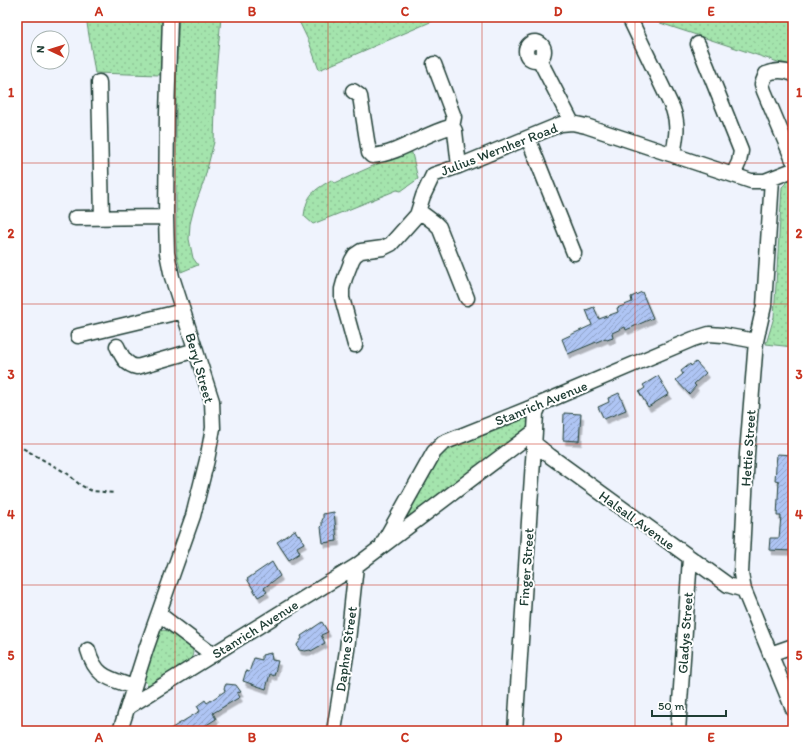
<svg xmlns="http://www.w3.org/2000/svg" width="810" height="748" viewBox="0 0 810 748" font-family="Itim,sans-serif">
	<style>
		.park { fill: url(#park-dots); stroke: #629070 }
		.building { fill: url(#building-hatch); stroke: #1f3d34; filter: url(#shadow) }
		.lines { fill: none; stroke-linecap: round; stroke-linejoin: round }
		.minor-casing { stroke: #1f3d34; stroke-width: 17 }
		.path { stroke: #1f3d34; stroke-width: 2; stroke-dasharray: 4 3; stroke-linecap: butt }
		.minor { stroke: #fff; stroke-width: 14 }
		.grid { fill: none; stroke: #c8321e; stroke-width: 1; stroke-opacity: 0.55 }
		.labels { text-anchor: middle; stroke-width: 4; stroke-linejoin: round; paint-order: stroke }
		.street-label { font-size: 14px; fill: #1f3d34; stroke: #fff }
		.neatline { fill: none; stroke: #c8321e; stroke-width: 1.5 }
		.grid-label { font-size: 13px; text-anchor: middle; font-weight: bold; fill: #c8321e }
	</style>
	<defs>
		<pattern id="park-dots" width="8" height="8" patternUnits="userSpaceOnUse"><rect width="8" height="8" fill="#a4e4ad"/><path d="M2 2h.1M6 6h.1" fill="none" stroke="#8dc495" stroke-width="1.8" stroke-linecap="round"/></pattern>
		<pattern id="building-hatch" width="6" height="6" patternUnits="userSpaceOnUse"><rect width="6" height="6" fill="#afc5f4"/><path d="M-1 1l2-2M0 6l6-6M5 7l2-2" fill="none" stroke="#8ea1c6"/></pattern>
		<filter id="shadow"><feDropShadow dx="2.5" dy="4.5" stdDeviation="0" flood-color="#0004"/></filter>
	</defs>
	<rect width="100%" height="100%" fill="#eff3fd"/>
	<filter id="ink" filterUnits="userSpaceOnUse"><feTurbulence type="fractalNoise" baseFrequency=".025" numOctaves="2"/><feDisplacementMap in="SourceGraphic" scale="8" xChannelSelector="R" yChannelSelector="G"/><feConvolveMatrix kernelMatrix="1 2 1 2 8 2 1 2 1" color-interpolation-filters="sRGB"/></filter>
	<g filter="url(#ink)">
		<path class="park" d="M 86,17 L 163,17 L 160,75 L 95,73 Z
			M 179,17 L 221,17 L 216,73 L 214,142 L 204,181 L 194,208 L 190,224 L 189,239 L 193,258 L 198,265 L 181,272 L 177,256 L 176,242 L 176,73 Z
			M 297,17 L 442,17 L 319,70 L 309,42 Z
			M 642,17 L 793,17 L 793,67 Z
			M 411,149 L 418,179 L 401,191 L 397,190 L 313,224 L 304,216 C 307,193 314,191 331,180 L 335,183 Z
			M 793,179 L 793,347 L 766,344 L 774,317 L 782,187 L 788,181 Z
			M 527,416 L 531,421 L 529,428 L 406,523 L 404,517 L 443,452 L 449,448 Z
			M 161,630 C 171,630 188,639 192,648 C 194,653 192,657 190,661 L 152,685 L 148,685 L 145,682 L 144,676 L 157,637 Z"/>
		<path class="building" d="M 642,292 L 653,318 L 626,330 L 625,327 L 612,333 L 613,338 L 607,340 L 606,338 L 568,354 L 562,339 L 592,325 L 586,310 L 594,307 L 599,319 L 618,312 L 617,308 L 632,302 L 631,297 Z
			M 696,362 L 706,373 L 694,384 L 696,386 L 689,394 L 676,380 L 683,374 L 681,371 L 690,364 L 691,366 Z
			M 658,376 L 669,394 L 648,407 L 639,392 L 645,388 L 643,385 Z
			M 619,393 L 626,410 L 604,419 L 598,407 L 609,402 L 608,398 Z
			M 564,413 L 581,414 L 579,441 L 563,440 Z
			M 777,454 L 793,455 L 793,551 L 769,550 L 770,538 L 779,538 L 781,516 L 777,516 L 779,481 L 775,480 Z
			M 334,512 L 337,541 L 323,543 L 321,527 L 322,526 L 322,520 L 323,519 L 323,514 Z
			M 295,530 L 298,535 L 299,534 L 304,543 L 297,547 L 300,553 L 289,560 L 277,542 Z
			M 272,562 L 280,576 L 264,588 L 267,592 L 258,597 L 247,579 Z
			M 322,622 L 328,632 L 321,635 L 325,643 L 311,651 L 310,650 L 305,651 L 299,650 L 297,645 L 302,638 L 301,636 Z
			M 271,653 L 272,660 L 278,661 L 274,676 L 270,674 L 266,689 L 243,681 L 246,671 L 249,672 L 254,658 L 262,660 L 262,655 Z
			M 226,684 L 236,685 L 241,692 L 237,693 L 240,697 L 213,713 L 216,719 L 197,731 L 167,731 L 200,711 L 197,706 L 205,700 L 207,703 L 225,691 L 224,688 Z"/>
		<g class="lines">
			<defs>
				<path id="minor" d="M 629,17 L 673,109 C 679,126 676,137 673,155
					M526 51a9 9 0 1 1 18 0a9 9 0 1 1-18 0Z
					M 698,44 L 741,151 L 739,162 L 733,175
					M 539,59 L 572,123
					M 434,64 L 454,117 L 452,127
					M 793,74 C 784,70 775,70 766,74 L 762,84 L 764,91 L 793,160
					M 99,82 L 102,218
					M 353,91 L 360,96 L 369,153 L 372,156 C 399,154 423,134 450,127 L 454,129 L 455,131 L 459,166
					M 528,138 L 574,253
					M 772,179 L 764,306 L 756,341 L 747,454 L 741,574 L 744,590 L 793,709
					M 419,211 L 435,223 L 439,227 L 467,298
					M 75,218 L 166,217
					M 78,336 L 183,311
					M 355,345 L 342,298 L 342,289 L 345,278 L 352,260 L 355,255 L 361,251 L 383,248 L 391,244 L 417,215 L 423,196 L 433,175 L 459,166 L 561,124 L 572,123 L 586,126 L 751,181 L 765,181 L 793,170
					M 117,346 C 122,356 125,365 137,367 L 196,350
					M 534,443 L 550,456 L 728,585 L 744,590
					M 383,543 L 434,452 L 443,443 L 540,404 L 693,339 L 709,334 L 723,335 L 756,341
					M 159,614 L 213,655
					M 88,650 C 96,678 109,678 134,687
					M 770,654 L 793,646
					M 128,707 L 356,566 L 535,431
					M 120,731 L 146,649 L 193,516 L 207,460 L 213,428 L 212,401 L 172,277 L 167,253 L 166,217 L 167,114 L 170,17
					M 334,731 L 347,650 L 356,566
					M 515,731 L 535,431 L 536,413 L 540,404
					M 678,731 L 690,558"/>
			</defs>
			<use href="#minor" class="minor-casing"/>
			<path class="path" d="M 17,445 L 68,474 L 80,485 L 92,491 L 115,493"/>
			<use href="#minor" class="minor"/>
		</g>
	</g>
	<path class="grid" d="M 175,17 L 175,731M 328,17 L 328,731M 482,17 L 482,731M 635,17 L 635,731M 17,163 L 793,163M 17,304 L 793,304M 17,444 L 793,444M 17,585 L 793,585"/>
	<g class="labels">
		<g class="street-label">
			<text transform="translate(499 149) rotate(-21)" y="5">Julius Wernher Road</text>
			<text transform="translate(200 368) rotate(74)" y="5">Beryl Street</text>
			<text transform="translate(541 403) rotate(-22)" y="5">Stanrich Avenue</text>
			<text transform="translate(748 448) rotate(-86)" y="5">Hettie Street</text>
			<text transform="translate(637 520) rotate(36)" y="5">Halsall Avenue</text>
			<text transform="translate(526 567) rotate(-86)" y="5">Finger Street</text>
			<text transform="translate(255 629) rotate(-32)" y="5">Stanrich Avenue</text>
			<text transform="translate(685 633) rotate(-86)" y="5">Gladys Street</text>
			<text transform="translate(346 649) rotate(-82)" y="5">Daphne Street</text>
		</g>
	</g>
	<rect width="810" height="748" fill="none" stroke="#fff" stroke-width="44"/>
	<g transform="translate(50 50) rotate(274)"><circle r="19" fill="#ffffff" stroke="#a5b1ae"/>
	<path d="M0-3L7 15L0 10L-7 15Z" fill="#c8321e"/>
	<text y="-6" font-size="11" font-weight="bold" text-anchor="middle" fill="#1f3d34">N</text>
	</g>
	<path d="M652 710v6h74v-6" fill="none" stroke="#1f3d34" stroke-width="2"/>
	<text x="658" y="710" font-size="12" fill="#1f3d34" stroke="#ffffff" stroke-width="3" paint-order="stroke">50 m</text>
	<rect x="22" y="22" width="766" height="704" class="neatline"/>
	<g class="grid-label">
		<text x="99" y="16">A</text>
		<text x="252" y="16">B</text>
		<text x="405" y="16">C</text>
		<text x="558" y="16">D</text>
		<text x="711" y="16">E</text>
		<text x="11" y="97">1</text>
		<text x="799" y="97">1</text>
		<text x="11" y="238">2</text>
		<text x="799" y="238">2</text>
		<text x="11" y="379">3</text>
		<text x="799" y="379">3</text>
		<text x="11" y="519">4</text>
		<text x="799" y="519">4</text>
		<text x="11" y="660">5</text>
		<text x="799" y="660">5</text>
		<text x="99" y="742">A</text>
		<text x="252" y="742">B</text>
		<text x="405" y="742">C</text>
		<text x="558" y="742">D</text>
		<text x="711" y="742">E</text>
	</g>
</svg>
